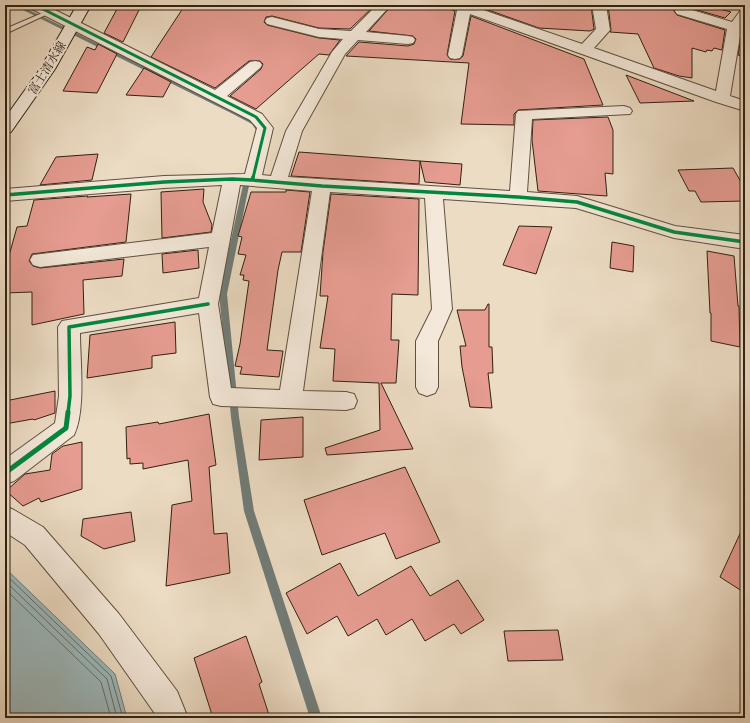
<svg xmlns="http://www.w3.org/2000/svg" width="750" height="723" viewBox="0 0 750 723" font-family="'Sorts Mill Goudy','Noto Serif JP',serif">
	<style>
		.water { fill: #9cb9bd; stroke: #717c78 }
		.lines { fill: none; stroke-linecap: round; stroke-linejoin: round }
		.shore { stroke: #666d67; stroke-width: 1 }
		.stream { fill: #717c78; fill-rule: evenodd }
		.building { fill: #e69c91; stroke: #302111 }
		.lane-casing { stroke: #5f503e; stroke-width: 2 }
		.street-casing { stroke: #5f503e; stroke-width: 2 }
		.secondary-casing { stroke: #302111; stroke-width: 2 }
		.lane { fill: #f3e8d9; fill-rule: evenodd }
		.street { fill: #f3e8d9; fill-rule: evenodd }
		.secondary { fill: #f3e8d9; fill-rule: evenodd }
		.cycleway-far2-casing { stroke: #f3e8d9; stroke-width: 4.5 }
		.cycleway-far1-casing { stroke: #f3e8d9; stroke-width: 6 }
		.cycleway-casing { stroke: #f3e8d9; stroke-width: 8 }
		.cycleway-far2 { stroke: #00873e; stroke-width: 3 }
		.cycleway-far1 { stroke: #00873e; stroke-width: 3.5 }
		.cycleway { stroke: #00873e; stroke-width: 5 }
		.labels { text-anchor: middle; stroke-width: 4; stroke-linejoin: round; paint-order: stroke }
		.far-street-label { font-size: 12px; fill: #302111; stroke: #f3e8d9 }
	</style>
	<rect width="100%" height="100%" fill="#ecdcc4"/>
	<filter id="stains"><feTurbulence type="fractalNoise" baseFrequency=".005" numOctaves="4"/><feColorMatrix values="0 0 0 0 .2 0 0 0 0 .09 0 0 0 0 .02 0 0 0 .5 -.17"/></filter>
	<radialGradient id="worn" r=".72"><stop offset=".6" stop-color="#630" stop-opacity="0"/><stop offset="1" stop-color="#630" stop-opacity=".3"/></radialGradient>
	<path class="water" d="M 5,568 L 115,674 L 127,718 L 5,718 Z"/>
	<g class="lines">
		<path class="shore" d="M 5,574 L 111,676 L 123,718
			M 5,581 L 107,679 L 117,718
			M 5,589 L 101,682 L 111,718"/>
		<path class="stream" d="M 13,5 L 19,5 L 239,113 L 256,122 L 261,129 L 258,131 L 256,130 L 252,124 L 235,115 Z
			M 248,174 L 251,176 L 227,294 L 239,417 L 254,511 L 322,718 L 310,718 L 244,511 L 231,417 L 219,294 L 245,176 Z"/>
	</g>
	<path class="building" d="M 185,5 L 375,5 L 350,29 L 319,28 L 272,16 L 266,17 L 264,22 L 267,25 L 319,38 L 340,40 L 329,55 L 319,54 L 256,109 L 230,96 L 261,69 L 263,64 L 260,61 L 249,61 L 215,88 L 151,57 Z
		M 392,5 L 448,5 L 450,9 L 455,11 L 447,55 L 450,59 L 460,59 L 463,56 L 471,16 L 584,59 L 603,105 L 518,110 L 514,114 L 514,125 L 461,124 L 469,63 L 346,56 L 359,42 L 408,46 L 414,44 L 416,39 L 413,36 L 369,31 Z
		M 474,5 L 591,5 L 594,29 L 590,31 L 539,28 Z
		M 608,5 L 674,5 L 674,11 L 677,15 L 725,30 L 722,50 L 714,48 L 712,51 L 707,50 L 706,52 L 692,48 L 692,78 L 679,76 L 654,68 L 638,34 L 610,32 L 611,30 Z
		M 690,5 L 705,5 L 731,12 L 725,18 L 690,8 Z
		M 118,7 L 140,8 L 123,42 L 104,33 Z
		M 745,27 L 745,57 L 738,55 L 742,31 Z
		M 98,44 L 117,54 L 97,93 L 63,91 L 87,47 L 95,50 Z
		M 144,68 L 171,82 L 163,97 L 126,95 Z
		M 626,75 L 694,101 L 640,103 Z
		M 608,117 L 613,130 L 613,174 L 605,173 L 607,196 L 538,191 L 532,140 L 533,120 Z
		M 299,152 L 420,161 L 419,184 L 291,176 Z
		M 98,154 L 92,180 L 40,185 L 56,157 Z
		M 420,161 L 462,164 L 460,185 L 425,182 Z
		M 733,168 L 745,189 L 745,201 L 701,202 L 695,191 L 689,191 L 678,170 Z
		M 204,189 L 203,202 L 212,225 L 211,232 L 162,238 L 161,192 Z
		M 286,190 L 310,192 L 301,252 L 282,252 L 278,270 L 267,350 L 283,351 L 279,377 L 240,374 L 242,367 L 235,366 L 240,344 L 249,281 L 243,280 L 244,275 L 240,275 L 246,255 L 238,254 L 242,237 L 238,236 L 251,192 L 286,192 Z
		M 131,194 L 126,242 L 32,254 L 29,261 L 33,266 L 40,268 L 124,259 L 122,276 L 83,280 L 84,314 L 32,325 L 32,292 L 5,293 L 5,270 L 17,227 L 27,226 L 34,200 L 88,196 L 87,197 Z
		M 331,194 L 419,199 L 418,295 L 392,294 L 391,340 L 399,340 L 396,383 L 381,383 L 413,449 L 327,455 L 325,448 L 380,430 L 379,383 L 333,381 L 335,349 L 320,348 L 328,296 L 320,296 L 323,252 Z
		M 519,226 L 552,227 L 536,274 L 503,265 Z
		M 612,242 L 634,246 L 633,272 L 610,268 Z
		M 198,250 L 199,268 L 163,273 L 162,254 Z
		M 707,251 L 734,256 L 738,306 L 739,306 L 740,347 L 711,341 L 711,313 L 710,313 Z
		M 488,304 L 489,304 L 489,347 L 492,347 L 493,373 L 488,373 L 492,408 L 470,407 L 462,367 L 460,346 L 466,346 L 457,310 L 485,310 Z
		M 175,322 L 176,353 L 152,356 L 152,368 L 87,378 L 90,335 Z
		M 55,391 L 55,413 L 34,420 L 33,419 L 5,424 L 5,401 Z
		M 209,414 L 216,465 L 209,467 L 214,534 L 227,533 L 230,573 L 166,586 L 172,505 L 192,501 L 188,460 L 143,469 L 143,463 L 130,464 L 130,458 L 127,459 L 126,427 L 158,422 L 159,424 Z
		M 303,417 L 303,457 L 259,460 L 261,420 Z
		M 82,442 L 82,489 L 41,502 L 39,498 L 23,506 L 6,491 L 25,474 L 50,470 L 52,454 L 63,446 Z
		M 405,467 L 440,542 L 396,559 L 385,533 L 322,555 L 304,500 Z
		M 131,512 L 135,541 L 104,549 L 81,536 L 83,519 Z
		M 745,523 L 745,593 L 720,577 Z
		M 340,563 L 358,596 L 411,566 L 430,596 L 458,580 L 484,620 L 461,634 L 454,624 L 425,641 L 412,619 L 386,635 L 377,619 L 348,636 L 337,616 L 307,634 L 286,593 Z
		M 558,630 L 563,660 L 508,661 L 504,631 Z
		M 246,636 L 262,682 L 259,684 L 270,718 L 213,718 L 194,658 Z"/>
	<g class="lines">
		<defs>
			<path id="lane" d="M 47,11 L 52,12 L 5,34 L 5,29 Z"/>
			<path id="street" d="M 28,5 L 45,5 L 215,90 L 250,62 L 255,61 L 260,62 L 262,65 L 260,68 L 227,96 L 262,114 L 273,128 L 262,175 L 271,176 L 286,131 L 332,52 L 343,39 L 319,37 L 267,24 L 265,21 L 267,18 L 272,17 L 319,29 L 351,31 L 377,5 L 391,5 L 366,32 L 408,36 L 413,37 L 415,40 L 413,43 L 408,44 L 358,40 L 345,54 L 302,131 L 288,177 L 510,191 L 516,114 L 518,111 L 624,106 L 630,108 L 632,111 L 630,114 L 532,119 L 527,192 L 577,196 L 675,226 L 745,235 L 745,249 L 674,238 L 576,208 L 443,199 L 452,309 L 438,341 L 438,387 L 435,393 L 427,396 L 419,393 L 416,387 L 416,341 L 432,309 L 425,198 L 330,192 L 303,391 L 346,392 L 354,394 L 357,401 L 354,408 L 346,410 L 221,406 L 213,404 L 210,397 L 199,313 L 80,333 C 80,361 86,410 74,435 L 14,481 L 5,484 L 5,459 L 55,423 L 59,396 L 58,327 L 62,321 L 199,298 L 209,247 L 40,267 L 33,265 L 30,260 L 33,255 L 212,233 L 222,185 L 164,188 L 5,201 L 5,189 L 164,176 L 245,174 L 257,128 L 250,120 L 30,8 ZM 240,185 L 312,191 L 280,390 L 231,388 L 218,304 Z
				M 449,5 L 469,5 L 582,44 L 596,29 L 592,5 L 606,5 L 610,30 L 594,48 L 716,91 L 727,29 L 677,14 L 675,11 L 675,5 L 689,5 L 689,9 L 732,22 L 740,11 L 745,10 L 745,24 L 741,30 L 730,96 L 745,101 L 745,111 L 716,102 L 470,14 L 462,55 L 460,58 L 455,59 L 450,58 L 448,55 L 457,10 L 451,8 Z
				M 5,506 L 14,510 L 43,527 L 119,614 L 177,691 L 188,718 L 158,718 L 99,634 L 25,545 L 5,532 Z"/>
			<path id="secondary" d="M 77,5 L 91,5 L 55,69 L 11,132 L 5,134 L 5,118 L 40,69 Z"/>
		</defs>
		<use href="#lane" class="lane-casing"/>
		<use href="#street" class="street-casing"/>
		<use href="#secondary" class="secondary-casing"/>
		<use href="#lane" class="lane"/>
		<use href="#street" class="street"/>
		<use href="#secondary" class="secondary"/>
		<defs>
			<path id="cycleway-far2" d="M 35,5 L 256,117 L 265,128 L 253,178"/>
			<path id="cycleway-far1" d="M 252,180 L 253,177
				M 5,195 L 164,182 L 232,179 L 252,180 L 322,186 L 518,197 L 577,202 L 674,232 L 745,242
				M 68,413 L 70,396 L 69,327 L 208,304"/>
			<path id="cycleway" d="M 5,473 L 66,428 L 68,412"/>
		</defs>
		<use href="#cycleway-far2" class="cycleway-far2-casing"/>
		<use href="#cycleway-far1" class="cycleway-far1-casing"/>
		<use href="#cycleway" class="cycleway-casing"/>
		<use href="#cycleway-far2" class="cycleway-far2"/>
		<use href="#cycleway-far1" class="cycleway-far1"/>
		<use href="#cycleway" class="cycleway"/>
	</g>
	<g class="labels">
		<g class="far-street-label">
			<text transform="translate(47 68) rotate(-58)" y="4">富士清水線</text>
		</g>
	</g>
	<rect width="750" height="723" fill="none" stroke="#ecdcc4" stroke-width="20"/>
	<rect x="6" y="6" width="738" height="711" fill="none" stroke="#302111" stroke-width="2"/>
	<rect x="10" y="10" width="730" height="703" fill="none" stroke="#302111"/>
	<rect width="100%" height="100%" filter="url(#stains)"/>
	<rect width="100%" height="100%" fill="url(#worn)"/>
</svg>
